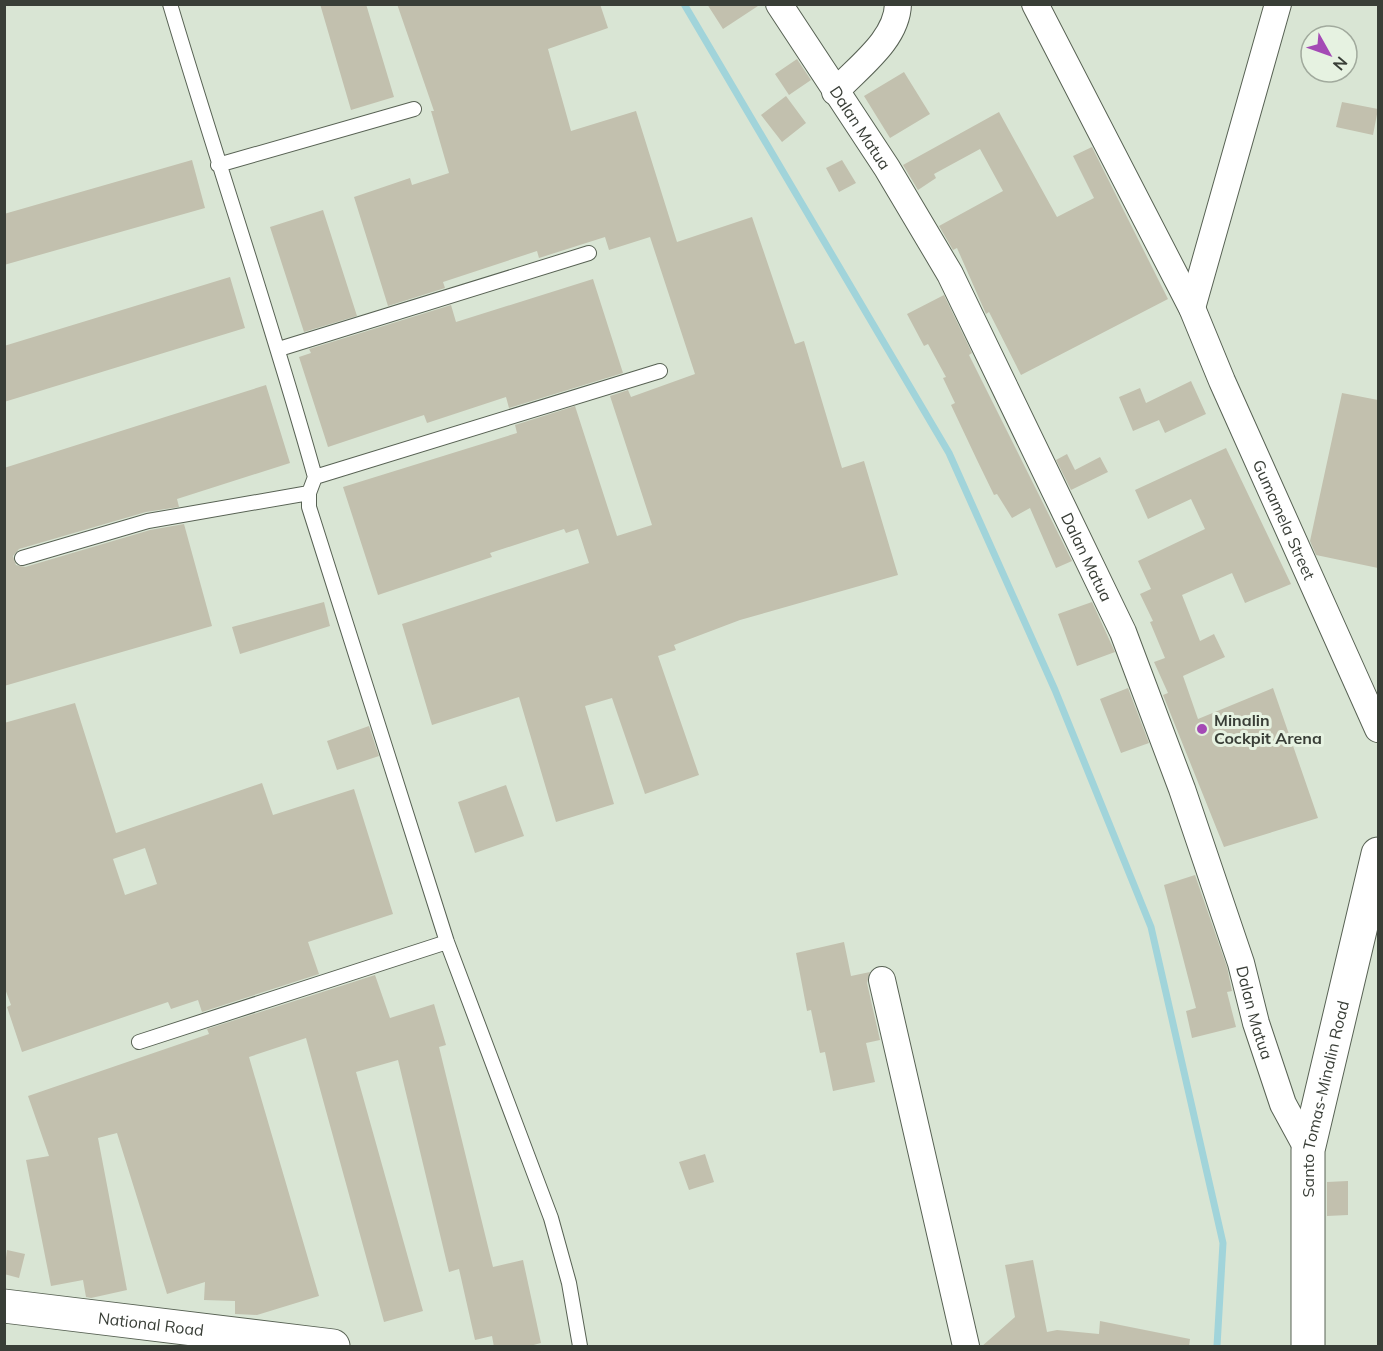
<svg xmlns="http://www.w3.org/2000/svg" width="1383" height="1351" viewBox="0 0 1383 1351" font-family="Mulish,sans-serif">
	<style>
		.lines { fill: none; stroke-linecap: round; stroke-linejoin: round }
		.stream { stroke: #a1d4da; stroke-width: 7 }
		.building { fill: #c2c0ae; fill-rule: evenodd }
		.lane-casing { stroke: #586254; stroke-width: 16 }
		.street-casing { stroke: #586254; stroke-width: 28 }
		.secondary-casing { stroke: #586254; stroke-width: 35 }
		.lane { stroke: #fff; stroke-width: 14 }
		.street { stroke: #fff; stroke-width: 26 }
		.secondary { stroke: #fff; stroke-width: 33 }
		.poi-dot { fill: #a44ab5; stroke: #e6f2e1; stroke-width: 2 }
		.labels { text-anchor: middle; stroke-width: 6; stroke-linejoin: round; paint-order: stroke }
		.street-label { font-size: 16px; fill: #393e37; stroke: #e6f2e1 }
		.poi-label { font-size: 16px; font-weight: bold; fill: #393e37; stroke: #e6f2e1; text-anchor: start }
	</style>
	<rect width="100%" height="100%" fill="#d9e5d4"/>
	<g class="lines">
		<path class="stream" d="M 684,4 L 949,453 L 1055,690 L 1151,927 L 1223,1243 L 1217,1346"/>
	</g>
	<path class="building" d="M 320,4 L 366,4 L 394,97 L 351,110 Z
		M 397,4 L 600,4 L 608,28 L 548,49 L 571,131 L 636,111 L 677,242 L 752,217 L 795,344 L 804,341 L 842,468 L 864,461 L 898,575 L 740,620 L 674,645 L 676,650 L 658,656 L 699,775 L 645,794 L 612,698 L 585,706 L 614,804 L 556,822 L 519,697 L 432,725 L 402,624 L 589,563 L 578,529 L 566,533 L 564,529 L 490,553 L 492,557 L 378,595 L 343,487 L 517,433 L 515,425 L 575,406 L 617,536 L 652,525 L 610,396 L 628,390 L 631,397 L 695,374 L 650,237 L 609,250 L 605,237 L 539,258 L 537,251 L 443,282 L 445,288 L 388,306 L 354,197 L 410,178 L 412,185 L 449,173 L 431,111 L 434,111 Z
		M 707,4 L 761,4 L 723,29 Z
		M 797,59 L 811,80 L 789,95 L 775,74 Z
		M 904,72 L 930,114 L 890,138 L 864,96 Z
		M 786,96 L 806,123 L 782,142 L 761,115 Z
		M 1342,102 L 1378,109 L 1373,135 L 1336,127 Z
		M 999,112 L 1057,217 L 1094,198 L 1073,156 L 1092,147 L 1168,299 L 1021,375 L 989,312 L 986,314 L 957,248 L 953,250 L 939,226 L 1003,191 L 980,149 L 934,174 L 936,178 L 918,190 L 903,165 Z
		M 192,160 L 205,208 L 4,265 L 4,214 Z
		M 842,160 L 856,183 L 839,192 L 826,168 Z
		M 323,210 L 357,316 L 304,332 L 270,227 Z
		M 230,277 L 245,328 L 4,402 L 4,346 Z
		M 593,279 L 623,373 L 509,408 L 506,397 L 427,423 L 424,415 L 328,447 L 299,357 L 311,353 L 309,349 L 451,305 L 456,322 Z
		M 944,295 L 972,353 L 969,355 L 1072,561 L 1056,568 L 1030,508 L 1012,518 L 997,494 L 994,495 L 977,460 L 951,405 L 955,403 L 943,378 L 946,377 L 928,344 L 924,346 L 907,314 Z
		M 1191,381 L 1206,414 L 1165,433 L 1159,420 L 1133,431 L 1119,397 L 1140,388 L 1146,403 Z
		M 266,385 L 290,463 L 177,499 L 179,507 L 146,512 L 19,549 L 13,556 L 16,565 L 25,567 L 150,530 L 184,524 L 212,626 L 4,686 L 4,468 Z
		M 1342,393 L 1378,400 L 1378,568 L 1316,555 L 1310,541 Z
		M 1226,448 L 1291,584 L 1245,603 L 1232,573 L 1182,595 L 1200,641 L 1214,634 L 1225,657 L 1183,676 L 1198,719 L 1273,688 L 1318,818 L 1224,847 L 1163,695 L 1168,693 L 1154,662 L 1165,658 L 1150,622 L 1153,621 L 1140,594 L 1151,589 L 1138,561 L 1205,529 L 1191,499 L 1148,519 L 1135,490 Z
		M 1067,454 L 1075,470 L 1100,457 L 1108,472 L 1071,490 L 1056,460 Z
		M 324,602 L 330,626 L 240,654 L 232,627 Z
		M 1092,602 L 1115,652 L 1077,666 L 1058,614 Z
		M 1128,688 L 1149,743 L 1121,753 L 1100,699 Z
		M 75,703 L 116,833 L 262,783 L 273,815 L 354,789 L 393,914 L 308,942 L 319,974 L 202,1012 L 198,1000 L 171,1009 L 168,1002 L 22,1052 L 7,1007 L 11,1005 L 4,986 L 4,723 ZM 145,848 L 157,884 L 125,895 L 113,859 Z
		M 369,726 L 379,756 L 337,770 L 327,741 Z
		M 506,785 L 524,836 L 475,853 L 458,802 Z
		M 1195,875 L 1227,967 L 1232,991 L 1227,992 L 1236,1027 L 1192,1038 L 1186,1011 L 1196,1008 L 1164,885 Z
		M 844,942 L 851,976 L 870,972 L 867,983 L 880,1040 L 866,1043 L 875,1082 L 833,1091 L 825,1052 L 820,1053 L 811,1010 L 807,1011 L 796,953 Z
		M 375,975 L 390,1018 L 434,1004 L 446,1045 L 439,1047 L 493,1267 L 523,1260 L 541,1343 L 526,1347 L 494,1347 L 492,1336 L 475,1340 L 459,1269 L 449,1272 L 398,1060 L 356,1072 L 423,1311 L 384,1322 L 306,1038 L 249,1057 L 319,1296 L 257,1315 L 235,1314 L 235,1301 L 204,1300 L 205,1282 L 167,1294 L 117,1133 L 98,1138 L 127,1290 L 91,1298 L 86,1297 L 83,1280 L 51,1286 L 26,1160 L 49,1156 L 28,1096 L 209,1034 L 207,1029 Z
		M 705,1154 L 714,1182 L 689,1190 L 679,1162 Z
		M 1348,1181 L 1348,1215 L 1327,1216 L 1327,1182 Z
		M 7,1250 L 25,1254 L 19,1278 L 4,1274 Z
		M 1033,1260 L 1047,1332 L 1057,1330 L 1099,1334 L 1100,1321 L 1190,1339 L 1189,1347 L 981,1347 L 1015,1317 L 1005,1265 Z"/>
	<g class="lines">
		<defs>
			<path id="lane" d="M 170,4 C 217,162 271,319 315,477 L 309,493 L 309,507 L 447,942 L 551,1218 L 569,1283 L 580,1346
				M 218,165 L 414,109
				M 279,349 L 589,253
				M 315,477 L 660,371
				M 22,558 L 148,521 L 309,493
				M 139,1042 L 447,942"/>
			<g id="street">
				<path id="s1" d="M 779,4 L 887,168 L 950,274 L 1123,632 L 1182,789 L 1241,963 L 1256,1023 L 1283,1104 L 1308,1150"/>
				<path id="s2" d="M 1035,4 L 1192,308 L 1222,381 L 1378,729"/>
				<path d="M 835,92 C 858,67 897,40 898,4"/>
				<path d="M 1192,308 L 1278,4"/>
				<path d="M 882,980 L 966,1346"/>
			</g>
			<g id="secondary">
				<path id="s3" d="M 4,1306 L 333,1346"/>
				<path id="s4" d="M 1308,1346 L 1308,1150 L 1378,854"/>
			</g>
		</defs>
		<use href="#lane" class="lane-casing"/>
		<use href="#street" class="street-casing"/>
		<use href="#secondary" class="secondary-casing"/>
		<use href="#lane" class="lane"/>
		<use href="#street" class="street"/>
		<use href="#secondary" class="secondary"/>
	</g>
	<circle class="poi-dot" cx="1202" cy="729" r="6"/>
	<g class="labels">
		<g class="street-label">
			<text dy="6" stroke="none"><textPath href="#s1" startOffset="148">Dalan Matua</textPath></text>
			<text dy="6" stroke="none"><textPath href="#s2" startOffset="573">Gumamela Street</textPath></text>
			<text dy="6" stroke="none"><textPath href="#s1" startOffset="634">Dalan Matua</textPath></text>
			<text dy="6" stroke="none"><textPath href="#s1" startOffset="1120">Dalan Matua</textPath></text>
			<text dy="6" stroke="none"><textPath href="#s4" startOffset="249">Santo Tomas-Minalin Road</textPath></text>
			<text dy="6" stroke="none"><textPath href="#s3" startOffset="148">National Road</textPath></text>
		</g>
		<g class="poi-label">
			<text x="1214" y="726">Minalin<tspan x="1214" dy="18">Cockpit Arena</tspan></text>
		</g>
	</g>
	<rect width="1383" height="1351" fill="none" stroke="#393e37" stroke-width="12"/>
	<g transform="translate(1329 54) rotate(130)"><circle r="28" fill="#e6f2e1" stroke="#a1aa9d" stroke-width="1.5"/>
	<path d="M0-4.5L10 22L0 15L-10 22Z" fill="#a44ab5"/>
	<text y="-9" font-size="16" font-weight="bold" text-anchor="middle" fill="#393e37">N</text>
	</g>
</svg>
